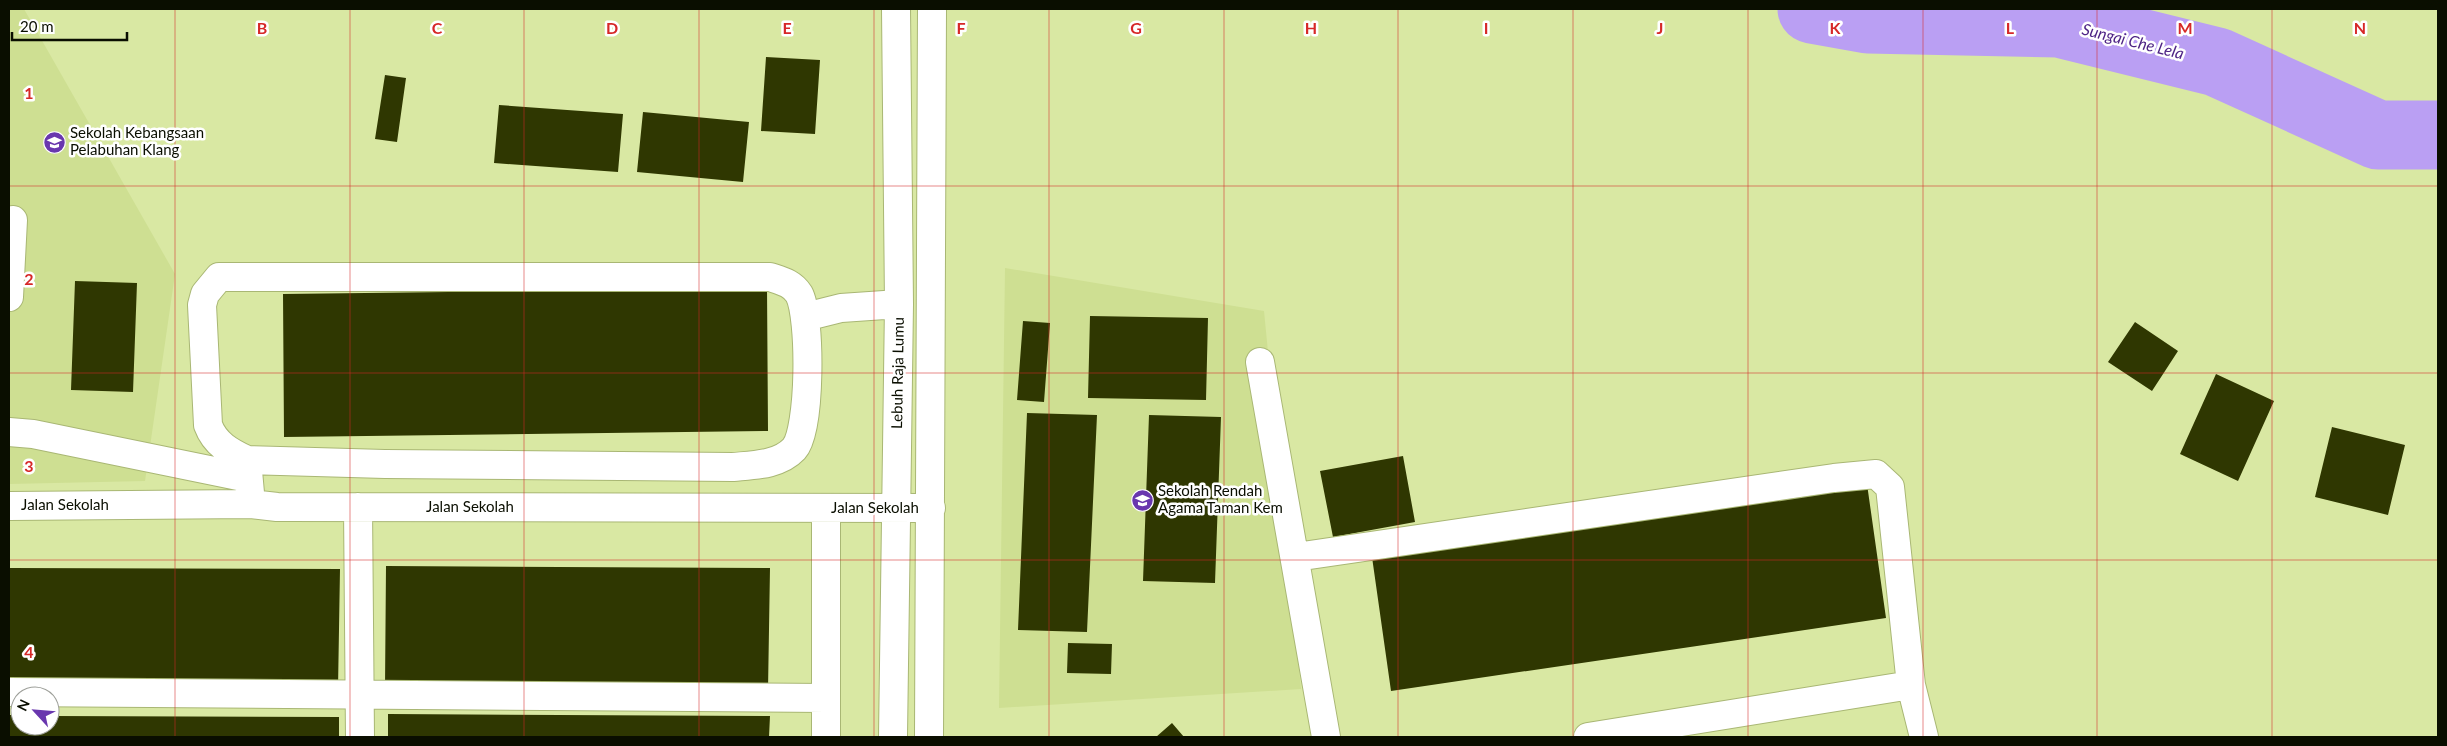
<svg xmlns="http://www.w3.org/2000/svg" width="2447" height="746" viewBox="0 0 2447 746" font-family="Lato,sans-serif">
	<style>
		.built { fill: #cedf92 }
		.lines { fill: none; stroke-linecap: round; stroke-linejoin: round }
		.river { stroke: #ba9ff3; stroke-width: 69 }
		.building { fill: #2f3701 }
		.minor-casing { stroke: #a9b774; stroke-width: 30 }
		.minor { stroke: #fff; stroke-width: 28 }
		.grid { fill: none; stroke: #d62828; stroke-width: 1; stroke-opacity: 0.55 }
		.labels { text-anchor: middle; stroke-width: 5; stroke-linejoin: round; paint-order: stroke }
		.poi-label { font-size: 15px; fill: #0a0e00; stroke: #fff; text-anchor: start }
		.street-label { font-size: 15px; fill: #0a0e00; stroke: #fff }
		.water-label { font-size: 16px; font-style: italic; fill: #4e2485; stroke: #fff }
		.grid-label { font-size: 16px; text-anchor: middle; font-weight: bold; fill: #d62828; stroke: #fff; stroke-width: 5; stroke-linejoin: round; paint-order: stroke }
	</style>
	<rect width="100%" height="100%" fill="#d9e8a3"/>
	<path class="built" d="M 9,9 L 24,9 L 175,274 L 145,481 L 9,484 Z
		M 1005,268 L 1264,311 L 1301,689 L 999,708 Z"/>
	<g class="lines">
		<path class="river" d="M 1812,9 L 1868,19 L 2059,23 L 2217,62 L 2378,135 L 2438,135"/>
	</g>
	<path class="building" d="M 766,57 L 820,60 L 815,134 L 761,131 Z
		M 385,75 L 406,78 L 397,142 L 375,139 Z
		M 499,105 L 623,114 L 618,172 L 494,163 Z
		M 643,112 L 749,122 L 743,182 L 637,172 Z
		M 75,281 L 137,283 L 133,392 L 71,390 Z
		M 767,288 L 768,431 L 284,437 L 283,294 Z
		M 1090,316 L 1208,318 L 1206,400 L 1088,398 Z
		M 1023,321 L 1050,323 L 1044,402 L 1017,400 Z
		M 2135,322 L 2178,351 L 2152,391 L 2108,362 Z
		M 2216,374 L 2274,401 L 2238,481 L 2180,454 Z
		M 1027,413 L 1097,415 L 1087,632 L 1018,630 Z
		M 1149,415 L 1221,417 L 1215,583 L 1143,581 Z
		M 2332,427 L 2405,445 L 2388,515 L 2315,497 Z
		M 1403,456 L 1415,522 L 1333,537 L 1320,471 Z
		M 1867,484 L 1886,618 L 1391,691 L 1372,557 Z
		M 386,566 L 770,568 L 768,690 L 385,687 Z
		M 9,568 L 340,569 L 338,689 L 9,688 Z
		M 1068,643 L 1112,644 L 1111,674 L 1067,673 Z
		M 388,714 L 770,716 L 769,737 L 388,737 Z
		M 9,715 L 20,715 L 20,726 L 50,726 L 50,716 L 339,717 L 339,737 L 9,737 Z
		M 1172,723 L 1184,737 L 1156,737 Z"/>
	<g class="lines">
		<defs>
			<path id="minor" d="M 9,297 L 13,220
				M 805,317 L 841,308 L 899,304
				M 1260,362 L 1326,737
				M 9,432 L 33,434 L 248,478
				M 247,460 C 230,452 215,444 208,425 L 202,305 L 205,294 L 219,277 L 770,277 C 782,281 792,283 799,294 C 811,316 811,430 794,449 C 779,465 754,465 733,467 L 385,464 L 247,460 L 251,504
				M 9,506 L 251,504 L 277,507 L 931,508
				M 358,507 L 360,737
				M 1296,557 L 1834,478 L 1876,474 L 1890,487 L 1911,685 L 1924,737
				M 9,692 L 826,698
				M 826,737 L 826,508
				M 893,737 L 899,304 L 896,9
				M 929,737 L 932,9
				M 1588,737 L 1911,685"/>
		</defs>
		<use href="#minor" class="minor-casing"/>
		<use href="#minor" class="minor"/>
	</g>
	<path class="grid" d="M 175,9 L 175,737M 350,9 L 350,737M 524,9 L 524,737M 699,9 L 699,737M 874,9 L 874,737M 1049,9 L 1049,737M 1224,9 L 1224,737M 1398,9 L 1398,737M 1573,9 L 1573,737M 1748,9 L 1748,737M 1923,9 L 1923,737M 2097,9 L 2097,737M 2272,9 L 2272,737M 9,186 L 2438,186M 9,373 L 2438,373M 9,560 L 2438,560"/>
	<defs>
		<symbol id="school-disc" viewBox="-11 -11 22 22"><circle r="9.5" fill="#6937ae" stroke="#fff"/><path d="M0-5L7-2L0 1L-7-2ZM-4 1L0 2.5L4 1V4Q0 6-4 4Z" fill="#fff"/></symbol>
	</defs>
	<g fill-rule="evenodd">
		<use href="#school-disc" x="42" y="130" width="25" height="25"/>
		<use href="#school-disc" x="1130" y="488" width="25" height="25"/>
	</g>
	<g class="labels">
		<g class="poi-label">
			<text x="70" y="138">Sekolah Kebangsaan<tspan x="70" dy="17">Pelabuhan Klang</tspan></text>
			<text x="1158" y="496">Sekolah Rendah<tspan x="1158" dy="17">Agama Taman Kem</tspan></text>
		</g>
		<g class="street-label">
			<text transform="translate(898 373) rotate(-89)" y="5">Lebuh Raja Lumu</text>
			<text x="65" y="510">Jalan Sekolah</text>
			<text x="470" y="512">Jalan Sekolah</text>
			<text x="875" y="513">Jalan Sekolah</text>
		</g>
		<g class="water-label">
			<text transform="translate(2133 41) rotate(14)" y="6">Sungai Che Lela</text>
		</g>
	</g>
	<g class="grid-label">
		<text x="262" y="34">B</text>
		<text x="437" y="34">C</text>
		<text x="612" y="34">D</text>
		<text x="787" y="34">E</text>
		<text x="961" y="34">F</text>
		<text x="1136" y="34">G</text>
		<text x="1311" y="34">H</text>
		<text x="1486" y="34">I</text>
		<text x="1660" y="34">J</text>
		<text x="1835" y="34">K</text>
		<text x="2010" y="34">L</text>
		<text x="2185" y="34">M</text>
		<text x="2360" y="34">N</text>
		<text x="29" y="99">1</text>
		<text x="29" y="285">2</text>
		<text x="29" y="472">3</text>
		<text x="29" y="658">4</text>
	</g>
	<rect width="2447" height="746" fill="none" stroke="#0a0e00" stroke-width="20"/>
	<g transform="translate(35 711) rotate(296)"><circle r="24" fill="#ffffff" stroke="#9d9f99"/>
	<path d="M0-4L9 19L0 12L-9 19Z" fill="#6937ae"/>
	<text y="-8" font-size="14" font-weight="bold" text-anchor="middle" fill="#0a0e00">N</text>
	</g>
	<path d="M12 32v8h115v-8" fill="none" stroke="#0a0e00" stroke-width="2.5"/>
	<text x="20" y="32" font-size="15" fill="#0a0e00" stroke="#ffffff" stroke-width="4" paint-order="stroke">20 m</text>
</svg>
